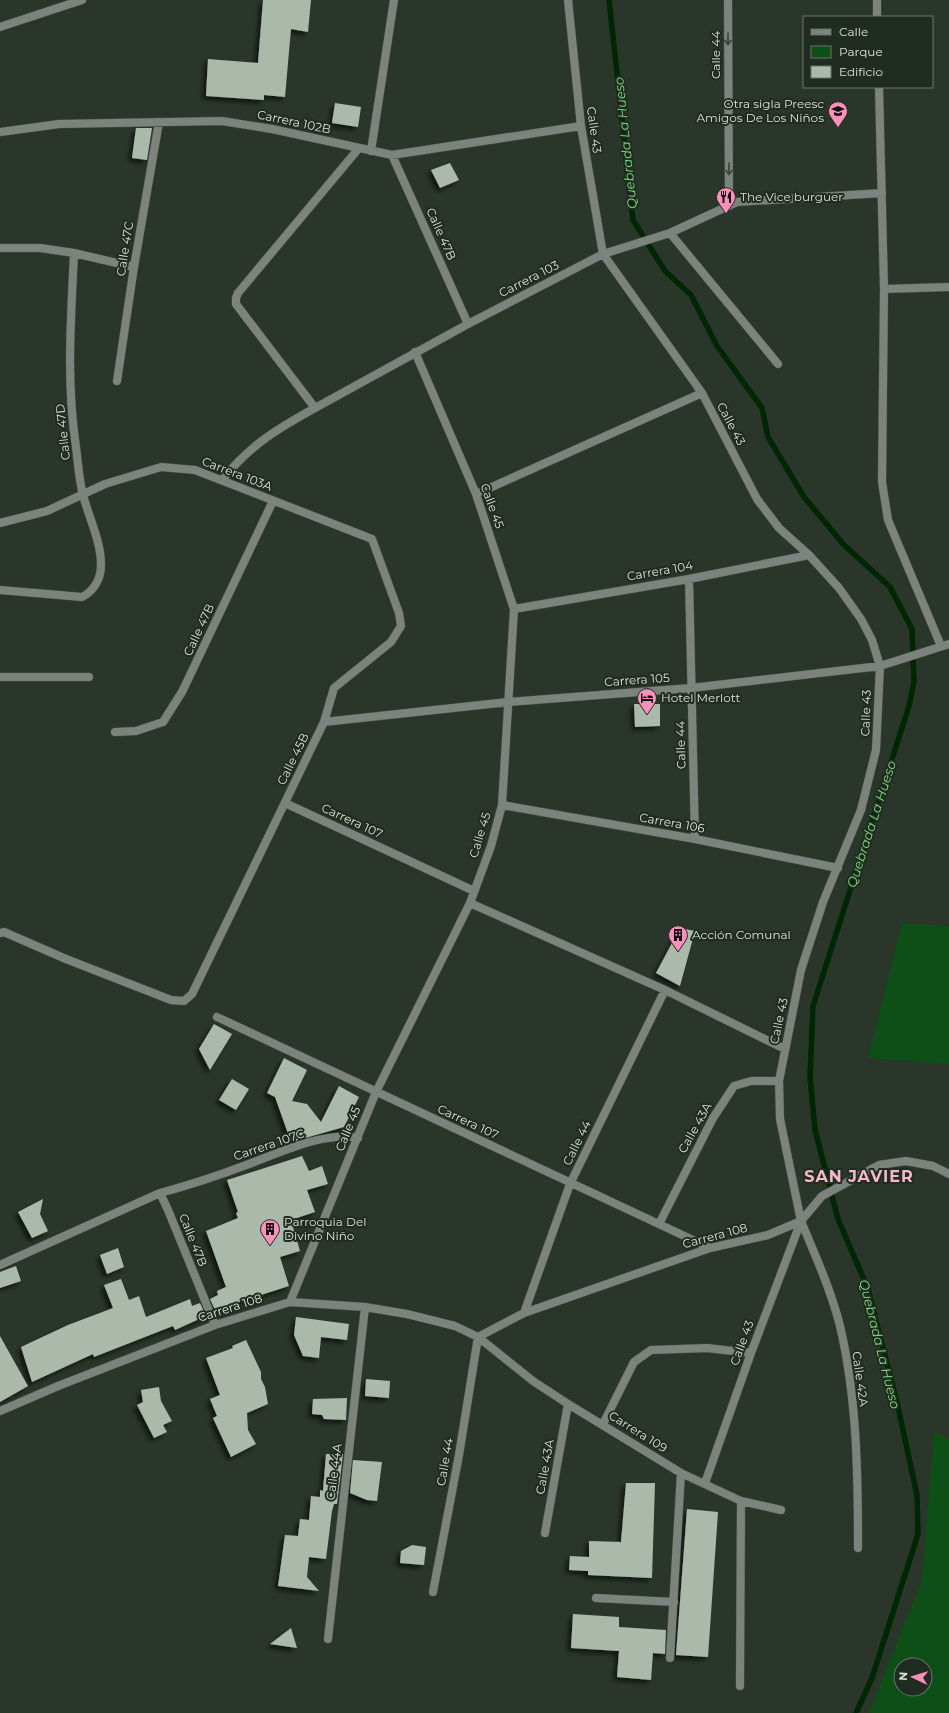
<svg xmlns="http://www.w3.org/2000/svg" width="949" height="1713" viewBox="0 0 949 1713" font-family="Montserrat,sans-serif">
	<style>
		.green { fill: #0e4f17; fill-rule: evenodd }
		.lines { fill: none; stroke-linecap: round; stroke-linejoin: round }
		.stream { stroke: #002603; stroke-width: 5.5 }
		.building { fill: #abb9aa; filter: url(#shadow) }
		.pedestrian-casing { stroke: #465146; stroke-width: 9 }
		.minor-casing { stroke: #465146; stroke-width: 9 }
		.pedestrian { stroke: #7c827c; stroke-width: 8 }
		.minor { stroke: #7c827c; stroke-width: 8 }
		.oneway { stroke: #374237 }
		.labels { text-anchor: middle; stroke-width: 4; stroke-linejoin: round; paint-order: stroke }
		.street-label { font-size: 12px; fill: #d9e0d9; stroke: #202c20 }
		.poi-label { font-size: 12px; fill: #d9e0d9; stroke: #202c20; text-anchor: start }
		.water-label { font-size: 13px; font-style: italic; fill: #7bdc7f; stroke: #202c20 }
		.district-label { font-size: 16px; font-weight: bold; letter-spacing: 1px; fill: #f6b6ce; stroke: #202c20 }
	</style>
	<defs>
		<filter id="shadow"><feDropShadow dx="-3.5" dy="3.5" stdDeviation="2" flood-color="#0009"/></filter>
	</defs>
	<rect width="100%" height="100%" fill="#2a362a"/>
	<path class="green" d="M 902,923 L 949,926 L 949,1064 L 868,1058 Z
		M 934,1431 L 949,1440 L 949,1713 L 869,1713 L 922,1580 ZM 901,1665 L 925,1665 L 925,1689 L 901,1689 Z"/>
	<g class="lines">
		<path class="stream" d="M 609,0 L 633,220 L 665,271 L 691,295 L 717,346 L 762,408 L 768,437 L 804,497 L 844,545 L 890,587 L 912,629 L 914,682 L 909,706 L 813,1006 L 810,1077 L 815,1130 L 838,1219 L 868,1289 L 898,1407 L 917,1495 L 918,1534 L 872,1678 L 856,1713"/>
	</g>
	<path class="building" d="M 263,0 L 311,0 L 308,32 L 291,29 L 285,97 L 264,95 L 264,100 L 206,96 L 208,59 L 258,63 Z
		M 335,103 L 361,107 L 358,127 L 332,123 Z
		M 136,128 L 152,128 L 147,160 L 132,158 Z
		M 450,163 L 459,180 L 440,188 L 431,170 Z
		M 634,704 L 660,704 L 660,726 L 635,727 Z
		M 680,928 L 695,931 L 680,986 L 656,973 Z
		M 214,1024 L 232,1034 L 210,1070 L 199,1049 Z
		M 284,1058 L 307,1070 L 292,1101 L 307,1104 L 321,1122 L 339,1086 L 359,1097 L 344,1127 L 291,1142 L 275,1097 L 267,1093 Z
		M 232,1079 L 249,1089 L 236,1110 L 219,1100 Z
		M 302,1156 L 309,1171 L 322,1166 L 328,1184 L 307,1190 L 315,1212 L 291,1220 L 300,1251 L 280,1257 L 289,1286 L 242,1301 L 216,1312 L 210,1299 L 218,1295 L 217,1291 L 226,1287 L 206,1231 L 238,1218 L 236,1213 L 238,1212 L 227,1180 Z
		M 43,1199 L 40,1214 L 48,1231 L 32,1238 L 18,1212 Z
		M 118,1248 L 124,1267 L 107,1274 L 100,1255 Z
		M 16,1266 L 21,1281 L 0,1288 L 0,1272 Z
		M 121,1279 L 129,1300 L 139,1296 L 146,1317 L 190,1299 L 192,1306 L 200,1303 L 206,1316 L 175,1330 L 173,1326 L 94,1357 L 93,1354 L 32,1382 L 21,1347 L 68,1325 L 113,1308 L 104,1285 Z
		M 296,1317 L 349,1324 L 347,1340 L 321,1337 L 319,1358 L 303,1356 L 294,1335 Z
		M 0,1336 L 28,1386 L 0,1402 Z
		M 246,1340 L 261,1372 L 261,1379 L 265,1387 L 268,1404 L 247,1413 L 248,1430 L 256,1444 L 231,1457 L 213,1418 L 217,1416 L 210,1399 L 220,1395 L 206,1358 L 233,1348 L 232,1346 Z
		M 366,1379 L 390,1381 L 389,1398 L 365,1396 Z
		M 159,1387 L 161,1401 L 172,1421 L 163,1425 L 167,1432 L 154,1438 L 137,1405 L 143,1402 L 141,1390 Z
		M 347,1398 L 346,1420 L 324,1419 L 322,1415 L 312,1414 L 313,1399 Z
		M 326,1454 L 343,1454 L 337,1504 L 334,1504 L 332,1511 L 326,1559 L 309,1557 L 307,1577 L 319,1591 L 278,1586 L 285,1535 L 298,1536 L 300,1519 L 309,1520 L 311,1496 L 320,1497 L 320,1490 L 323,1491 Z
		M 353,1460 L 382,1462 L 377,1501 L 367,1500 L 350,1493 Z
		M 626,1483 L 655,1483 L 652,1578 L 588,1575 L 588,1571 L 569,1570 L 570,1556 L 589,1557 L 589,1541 L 621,1542 Z
		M 687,1509 L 718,1512 L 708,1657 L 676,1655 Z
		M 412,1545 L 426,1547 L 424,1565 L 400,1563 L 401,1551 Z
		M 573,1614 L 619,1617 L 619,1627 L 666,1630 L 665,1654 L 653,1653 L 651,1680 L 617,1677 L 619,1651 L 571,1648 Z
		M 291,1628 L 297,1648 L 270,1644 Z"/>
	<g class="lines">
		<defs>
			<path id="pedestrian" d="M 222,480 C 250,445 277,429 315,408"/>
			<path id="minor" d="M 568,0 L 581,126 L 603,254 L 702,393 L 757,499 L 779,528 L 809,555 L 839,588 L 861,619 L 872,640 L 880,666 L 876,750 L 861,810 L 823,902 L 801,970 L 779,1081 L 780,1119 L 801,1221 L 751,1353 L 705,1483
				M 728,0 L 729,205
				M 877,0 L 877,17
				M 0,27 L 82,0
				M 879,87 L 884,289 L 882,482 L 888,520 L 941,646
				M 0,132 L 59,124 L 222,121 L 272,129 L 392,155 L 581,126
				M 359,148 L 238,293 L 236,298 L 236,304 L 315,408 L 468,324 L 603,254 L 670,233 L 737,202 L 882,193
				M 371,151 L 394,0
				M 392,155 L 468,324
				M 670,233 L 778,364
				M 0,248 L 40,248 L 74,253 L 134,267
				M 884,289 L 949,287
				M 117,381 L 134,267 L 159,122
				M 476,494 L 702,393
				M 0,523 L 47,511 L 105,484 L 161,467 L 195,470 L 372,539 L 399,613 L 401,626 L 391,642 L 334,688 L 324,722 L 192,994 L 184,1001 L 171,1000 L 66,959 L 4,932 L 0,933
				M 689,579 L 695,839
				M 0,590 L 82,597 C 94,591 101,579 101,565 C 101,541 89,518 83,495 C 79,480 78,463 76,447 C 66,382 71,318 74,253
				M 514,609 L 689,579 L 809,555
				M 0,677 L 89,677
				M 324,722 L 508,702 L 691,688 L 880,666 L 949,644
				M 115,732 L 136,731 L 163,722 L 182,692 L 273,501
				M 285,803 L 474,891
				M 502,805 L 695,839 L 838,868
				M 470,903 L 665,990 L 785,1049
				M 217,1017 L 710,1248
				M 801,1221 C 815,1255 831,1290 840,1326 C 857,1398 858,1474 858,1548
				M 659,1224 L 713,1118 L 734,1086 L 751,1081 L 779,1081
				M 0,1265 L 160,1193
				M 290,1302 L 376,1092 L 470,903 L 491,846 L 502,805 L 514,609 L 476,494 L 415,352
				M 524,1313 L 570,1184 L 665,990
				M 215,1325 L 168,1210 L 160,1193 C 190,1185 220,1175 249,1164 C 281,1152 324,1131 358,1138
				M 0,1411 L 58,1386 L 215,1325 L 290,1302 L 365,1307 L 407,1314 L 455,1326 L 478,1337 L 533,1381 L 568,1404 L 681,1473 L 741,1501 L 781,1510
				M 603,1424 L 634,1362 L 651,1350 L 707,1348 L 751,1353
				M 545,1533 L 568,1404
				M 433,1592 L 459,1455 L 478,1337 L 524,1313 L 710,1248 L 768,1235 L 801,1221 L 822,1196 L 879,1165 L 906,1161 L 933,1166 L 949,1174
				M 596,1598 L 674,1602
				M 328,1639 L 365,1307
				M 670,1658 L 681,1473
				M 740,1686 L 741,1501"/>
		</defs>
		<use href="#pedestrian" class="pedestrian-casing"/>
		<use href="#minor" class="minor-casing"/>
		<use href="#pedestrian" class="pedestrian"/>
		<use href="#minor" class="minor"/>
	</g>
	<defs><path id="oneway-shaft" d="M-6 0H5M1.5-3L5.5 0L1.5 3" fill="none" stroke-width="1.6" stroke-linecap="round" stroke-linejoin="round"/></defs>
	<g class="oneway">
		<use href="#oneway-shaft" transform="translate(728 39) rotate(90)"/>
		<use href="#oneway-shaft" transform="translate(729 169) rotate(90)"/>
	</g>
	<defs>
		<symbol id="school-pin" viewBox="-11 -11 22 30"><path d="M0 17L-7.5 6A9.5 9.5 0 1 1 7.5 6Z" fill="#fe8ebc" stroke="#202c20"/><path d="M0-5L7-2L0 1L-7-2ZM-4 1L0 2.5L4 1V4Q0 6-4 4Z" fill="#111"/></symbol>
		<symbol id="restaurant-pin" viewBox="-11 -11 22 30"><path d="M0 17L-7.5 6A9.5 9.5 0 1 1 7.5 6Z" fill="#fe8ebc" stroke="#202c20"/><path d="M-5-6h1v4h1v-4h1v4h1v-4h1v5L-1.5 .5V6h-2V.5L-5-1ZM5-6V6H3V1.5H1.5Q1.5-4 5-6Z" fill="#111"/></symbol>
		<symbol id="hotel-pin" viewBox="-11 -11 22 30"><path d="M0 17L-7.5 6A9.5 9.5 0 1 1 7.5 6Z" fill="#fe8ebc" stroke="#202c20"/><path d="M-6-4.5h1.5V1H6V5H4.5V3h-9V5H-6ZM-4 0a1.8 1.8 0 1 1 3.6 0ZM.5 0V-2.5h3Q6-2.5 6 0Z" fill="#111"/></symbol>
		<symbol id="building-pin" viewBox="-11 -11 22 30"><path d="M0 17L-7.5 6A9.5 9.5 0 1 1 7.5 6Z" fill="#fe8ebc" stroke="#202c20"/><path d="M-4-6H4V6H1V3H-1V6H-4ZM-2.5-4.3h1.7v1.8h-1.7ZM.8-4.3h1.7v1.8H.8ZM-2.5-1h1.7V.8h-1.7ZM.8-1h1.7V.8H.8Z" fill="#111"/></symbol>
	</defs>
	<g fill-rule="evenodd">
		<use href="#school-pin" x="827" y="100" width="22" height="30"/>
		<use href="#restaurant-pin" x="715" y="186" width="22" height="30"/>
		<use href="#hotel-pin" x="636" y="687" width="22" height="30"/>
		<use href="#building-pin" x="667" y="924" width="22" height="30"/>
		<use href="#building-pin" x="259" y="1218" width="22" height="30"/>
	</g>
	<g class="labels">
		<g class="street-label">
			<text transform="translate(716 55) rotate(-90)" y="4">Calle 44</text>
			<text transform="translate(294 122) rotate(12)" y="4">Carrera 102B</text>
			<text transform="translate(594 130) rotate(82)" y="4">Calle 43</text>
			<text transform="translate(441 234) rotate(66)" y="4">Calle 47B</text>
			<text transform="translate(125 249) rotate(-81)" y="4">Calle 47C</text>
			<text transform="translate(529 279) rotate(-27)" y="4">Carrera 103</text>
			<text transform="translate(731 424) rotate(62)" y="4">Calle 43</text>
			<text transform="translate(63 432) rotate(-96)" y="4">Calle 47D</text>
			<text transform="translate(237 474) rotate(21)" y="4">Carrera 103A</text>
			<text transform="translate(492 506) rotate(70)" y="4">Calle 45</text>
			<text transform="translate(660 571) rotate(-10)" y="4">Carrera 104</text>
			<text transform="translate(199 630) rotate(-65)" y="4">Calle 47B</text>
			<text transform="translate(637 680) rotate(-4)" y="4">Carrera 105</text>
			<text transform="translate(866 713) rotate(-88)" y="4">Calle 43</text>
			<text transform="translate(681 745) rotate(-91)" y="4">Calle 44</text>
			<text transform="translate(293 759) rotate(-64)" y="4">Calle 45B</text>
			<text transform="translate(352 821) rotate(25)" y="4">Carrera 107</text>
			<text transform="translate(672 823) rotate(10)" y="4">Carrera 106</text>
			<text transform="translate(480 835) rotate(-73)" y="4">Calle 45</text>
			<text transform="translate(779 1021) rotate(-78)" y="4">Calle 43</text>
			<text transform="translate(468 1122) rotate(25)" y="4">Carrera 107</text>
			<text transform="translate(695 1128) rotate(-61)" y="4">Calle 43A</text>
			<text transform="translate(348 1129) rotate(-68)" y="4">Calle 45</text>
			<text transform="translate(577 1143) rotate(-64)" y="4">Calle 44</text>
			<text transform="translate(269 1145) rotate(-19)" y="4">Carrera 107C</text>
			<text transform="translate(715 1236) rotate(-15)" y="4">Carrera 108</text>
			<text transform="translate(193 1240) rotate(68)" y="4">Calle 47B</text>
			<text transform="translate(230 1308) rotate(-18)" y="4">Carrera 108</text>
			<text transform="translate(742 1343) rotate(-70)" y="4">Calle 43</text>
			<text transform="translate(860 1379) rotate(82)" y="4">Calle 42A</text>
			<text transform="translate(638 1432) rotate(32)" y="4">Carrera 109</text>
			<text transform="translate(445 1462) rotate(-80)" y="4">Calle 44</text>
			<text transform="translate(545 1467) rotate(-80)" y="4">Calle 43A</text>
			<text transform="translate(334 1472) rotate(-83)" y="4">Calle 44A</text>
		</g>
		<g class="poi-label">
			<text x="824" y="108" text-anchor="end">Otra sigla Preesc<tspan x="824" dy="14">Amigos De Los Niños</tspan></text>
			<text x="740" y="201">The Vice burguer</text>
			<text x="661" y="702">Hotel Merlott</text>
			<text x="692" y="939">Acción Comunal</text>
			<text x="284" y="1226">Parroquia Del<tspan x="284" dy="14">Divino Niño</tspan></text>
		</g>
		<g class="water-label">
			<text transform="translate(625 143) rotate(-96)" y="5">Quebrada La Hueso</text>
			<text transform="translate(871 824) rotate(-72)" y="5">Quebrada La Hueso</text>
			<text transform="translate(880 1344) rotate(76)" y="5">Quebrada La Hueso</text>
		</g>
		<g class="district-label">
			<text x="859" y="1182">SAN JAVIER</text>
		</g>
	</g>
	<rect x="803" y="16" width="130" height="72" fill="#202c20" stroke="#6a746a"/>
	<rect x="811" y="29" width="20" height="6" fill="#7c827c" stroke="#6a746a"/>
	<text x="839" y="36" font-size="12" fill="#d9e0d9">Calle</text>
	<rect x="811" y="46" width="20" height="12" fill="#0e4f17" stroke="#6a746a"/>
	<text x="839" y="56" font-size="12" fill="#d9e0d9">Parque</text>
	<rect x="811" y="66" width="20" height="12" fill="#abb9aa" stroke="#6a746a"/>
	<text x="839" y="76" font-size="12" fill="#d9e0d9">Edificio</text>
	<g transform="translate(913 1677) rotate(274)"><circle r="19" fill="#202c20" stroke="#6a746a"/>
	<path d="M0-3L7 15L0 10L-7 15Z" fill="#fe8ebc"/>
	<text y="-6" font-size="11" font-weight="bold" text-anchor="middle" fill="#d9e0d9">N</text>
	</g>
</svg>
